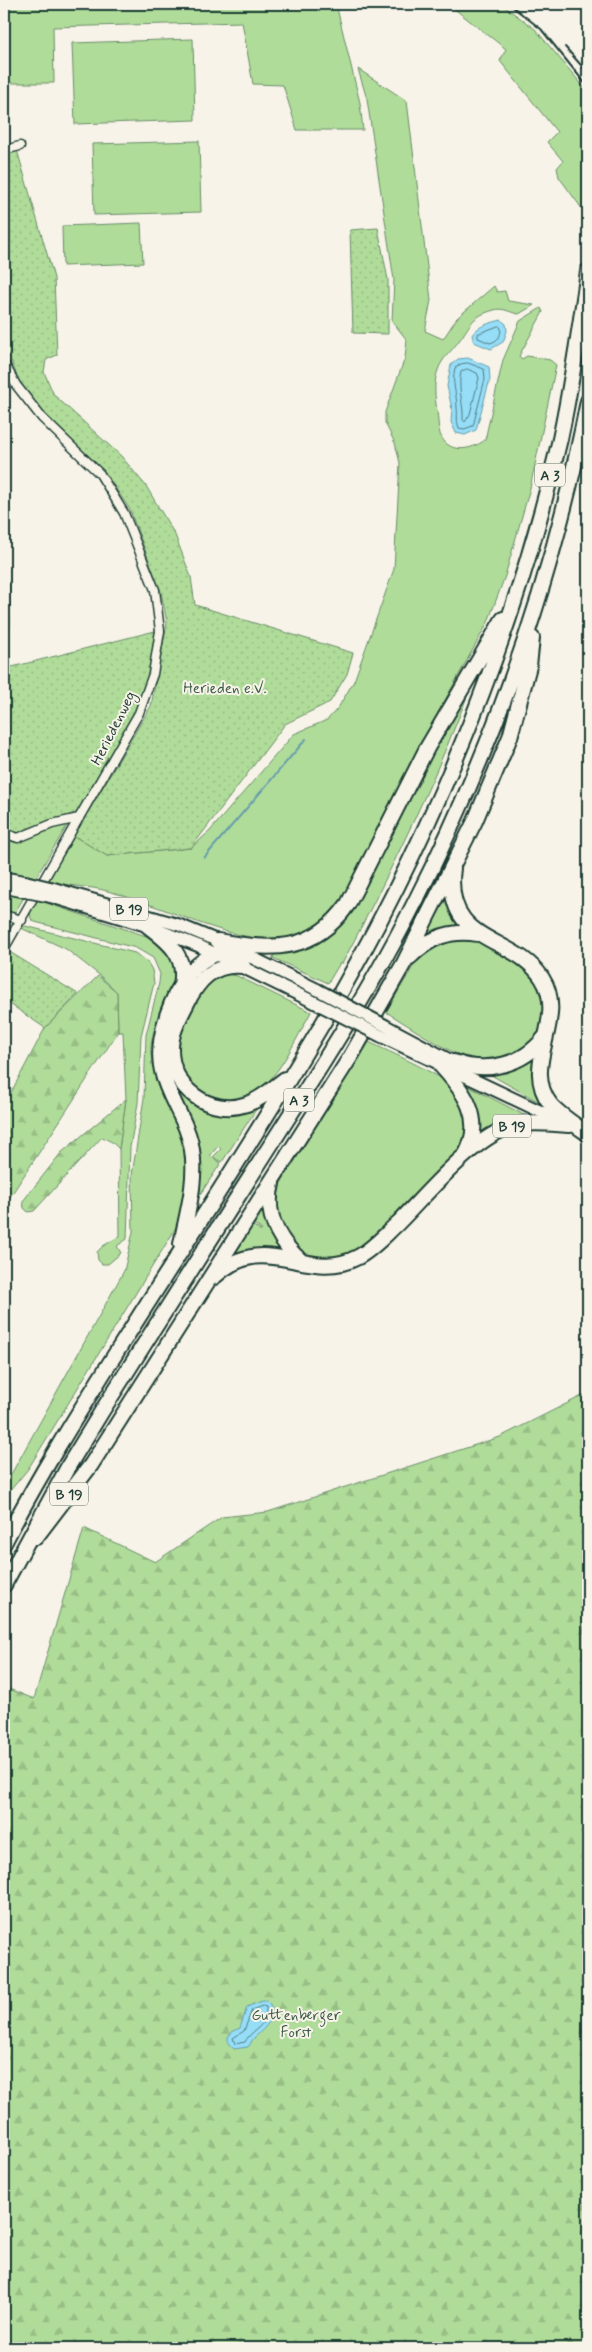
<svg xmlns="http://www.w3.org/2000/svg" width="592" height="2352" viewBox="0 0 592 2352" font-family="Mynerve,sans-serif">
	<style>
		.green { fill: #b0dc9a; stroke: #688c67 }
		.forest { fill: url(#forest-firs); stroke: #688c67 }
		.garden { fill: url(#garden-dots); stroke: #688c67 }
		.water { fill: #96ddf8; stroke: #669daa }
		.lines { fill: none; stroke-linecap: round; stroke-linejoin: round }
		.shore { stroke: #4f7d82; stroke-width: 1 }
		.stream { stroke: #669daa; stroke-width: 2 }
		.minor-casing { stroke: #1f3d34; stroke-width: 11 }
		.primary-casing { stroke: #1f3d34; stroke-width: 15 }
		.motorway-casing { stroke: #1f3d34; stroke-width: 18 }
		.minor { stroke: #f7f3e8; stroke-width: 8 }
		.primary { stroke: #f7f3e8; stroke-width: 11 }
		.motorway { stroke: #f7f3e8; stroke-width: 14 }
		.rail { stroke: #1f3d34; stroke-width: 2 }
		.primary-bridge-casing { stroke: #1f3d34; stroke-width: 15; stroke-linecap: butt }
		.primary-bridge { stroke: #f7f3e8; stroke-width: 11 }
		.labels { text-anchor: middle; stroke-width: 4; stroke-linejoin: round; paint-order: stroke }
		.shield { fill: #f7f3e8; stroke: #60746a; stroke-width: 1 }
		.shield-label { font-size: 14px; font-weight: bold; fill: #1f3d34 }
		.park-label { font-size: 15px; fill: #3c5d48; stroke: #f7f3e8 }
		.street-label { font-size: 15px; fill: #1f3d34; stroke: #f7f3e8 }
	</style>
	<defs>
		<pattern id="forest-firs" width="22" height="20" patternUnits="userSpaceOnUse" patternTransform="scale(1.25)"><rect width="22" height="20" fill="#b0dc9a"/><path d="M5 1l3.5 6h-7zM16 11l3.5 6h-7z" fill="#97be85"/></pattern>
		<pattern id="garden-dots" width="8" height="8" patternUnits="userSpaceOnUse" patternTransform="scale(1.25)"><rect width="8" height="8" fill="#b0dc9a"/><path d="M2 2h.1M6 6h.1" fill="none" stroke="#97be85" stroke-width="1.8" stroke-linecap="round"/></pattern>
	</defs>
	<rect width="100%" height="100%" fill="#f7f3e8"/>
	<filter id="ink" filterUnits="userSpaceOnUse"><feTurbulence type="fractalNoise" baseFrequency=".02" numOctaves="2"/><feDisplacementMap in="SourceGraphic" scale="10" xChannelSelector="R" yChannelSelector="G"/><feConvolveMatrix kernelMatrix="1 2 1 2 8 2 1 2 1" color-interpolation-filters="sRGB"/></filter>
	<g filter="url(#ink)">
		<path class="green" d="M 4,4 L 336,4 L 360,103 L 363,130 L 297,130 L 283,85 L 253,84 L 242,22 L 53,27 L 54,83 L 4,83 Z
			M 448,4 L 501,4 L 535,29 L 588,92 L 588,217 L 559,177 L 557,168 L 563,161 L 547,142 L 557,132 L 500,61 L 506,49 Z
			M 193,39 L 195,120 L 75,124 L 72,43 Z
			M 358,69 L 407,101 L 431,300 L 425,331 L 443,339 L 457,318 L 494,286 L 497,292 L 505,291 L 508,301 L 534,305 L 519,314 C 510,313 504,307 494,310 C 469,317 471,326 458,342 C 451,352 442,358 438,370 C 433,383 435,398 437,411 C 438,418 438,428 440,434 C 448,455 472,450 485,440 L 503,360 L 520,321 L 541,308 L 543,312 L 519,356 L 522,359 L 527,356 L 550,360 L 556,365 L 530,488 L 505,576 L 488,622 L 433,722 L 351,887 C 344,897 338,910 329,918 C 278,964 203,922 148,904 C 130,898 112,891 93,888 C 78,886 63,885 48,881 L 74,836 L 107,856 L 191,848 L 210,831 L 294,734 L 327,720 L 338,708 L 354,681 L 394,569 L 400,463 L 395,443 L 385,423 L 385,412 L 405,358 L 407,340 L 392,321 L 394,280 L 367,99 Z
			M 199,141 L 201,212 L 94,215 L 92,144 Z
			M 141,223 L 143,263 L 63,266 L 62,226 Z
			M 4,582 L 9,582 L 10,625 L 4,625 Z
			M 476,673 C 439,773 392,869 342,964 L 340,963 L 328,983 L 273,958 L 274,954 C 311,950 332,937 354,908 L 432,751 Z
			M 68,824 L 14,914 L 4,912 L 4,839 L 14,842 L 49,827 Z
			M 447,898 L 463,926 L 427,936 L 428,931 Z
			M 37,900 L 146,936 C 213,972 148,1005 151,1054 C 153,1082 172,1102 181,1128 C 192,1161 188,1200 174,1231 L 28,1469 L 4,1498 L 4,1487 L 124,1271 L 133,1232 L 132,1175 L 144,1098 L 146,1035 L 159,983 L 160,974 L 153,958 L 136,948 L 35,922 L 31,919 L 30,910 Z
			M 25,926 L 135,953 L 148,963 L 152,970 L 154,983 L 141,1036 L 138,1103 L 130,1147 L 127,1239 L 117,1246 L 121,1253 L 108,1264 L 102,1264 L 98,1260 L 97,1252 L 103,1246 L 120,1236 L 119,1149 L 126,1099 L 123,1032 L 118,1032 L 117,992 L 98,974 L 66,949 L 21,928 Z
			M 450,939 C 458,939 466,938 473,940 C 495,947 526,963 539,983 C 544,993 545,1005 543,1016 C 538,1048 512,1065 480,1062 C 457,1059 408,1025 386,1012 L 417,960 L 426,950 Z
			M 227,974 L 237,976 L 311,1012 C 296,1039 281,1074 256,1093 C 247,1100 238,1101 227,1101 C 199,1104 181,1080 178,1055 C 178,1050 176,1044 177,1040 C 183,1017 202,976 227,974 Z
			M 369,1042 C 387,1051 451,1078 459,1094 C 468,1111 467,1129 463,1147 C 447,1170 369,1248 344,1257 C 328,1263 303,1258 292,1243 C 277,1220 274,1210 281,1183 Z
			M 536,1054 L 539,1102 L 491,1075 L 492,1073 Z
			M 176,1081 L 188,1097 L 259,1105 L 222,1162 L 213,1157 L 221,1149 L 218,1146 L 210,1156 L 221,1163 L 195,1202 L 186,1113 L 172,1084 Z
			M 468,1086 L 528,1117 L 474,1145 Z
			M 264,1202 L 287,1252 L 226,1262 L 250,1224 L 260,1230 L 260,1232 L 262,1230 L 251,1222 Z"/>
		<path class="forest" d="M 98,976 L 117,992 L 118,1032 L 4,1206 L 4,1106 L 45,1028 Z
			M 126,1099 L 119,1149 L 112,1142 L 102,1137 L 34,1211 L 28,1212 L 24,1208 L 23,1201 L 61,1153 Z
			M 588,1393 L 588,2348 L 4,2348 L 4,1687 L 34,1699 L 84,1528 L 155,1562 L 222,1517 L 268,1512 L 500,1437 Z"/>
		<path class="garden" d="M 17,150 L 54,278 L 57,355 L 46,360 L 44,372 L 54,395 L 121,456 L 146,486 L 175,535 L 191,577 L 195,605 L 353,653 L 347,674 L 330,702 L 285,724 L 191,848 L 107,856 L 74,836 L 151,706 L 167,623 L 161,592 L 129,508 L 104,471 L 45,414 L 19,381 L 5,346 L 4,157 Z
			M 378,228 L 388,280 L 388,334 L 353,333 L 350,230 Z
			M 155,631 L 150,672 L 142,699 L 78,812 L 29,828 L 17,835 L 4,830 L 4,669 Z
			M 8,951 L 78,994 L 45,1028 L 4,1000 L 4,959 Z"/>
		<path class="water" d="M 501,320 L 506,324 L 507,331 L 503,342 L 491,349 L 474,342 L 472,335 C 478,325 491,323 501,320 Z
			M 468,358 L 489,367 L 490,379 L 476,430 L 465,435 L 456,433 L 451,422 L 452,409 L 447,386 L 451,365 L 458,359 Z
			M 262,2001 L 267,2001 C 281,2014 264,2029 255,2037 C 251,2040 251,2044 248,2047 L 234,2049 L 228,2043 L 228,2037 L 232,2032 L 240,2028 L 247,2007 Z"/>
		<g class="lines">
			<path class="shore" d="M 499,326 L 501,328 C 501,336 498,341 490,343 L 478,338 L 478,334 Z
				M 468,363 L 484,369 L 485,379 L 473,426 L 464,429 L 459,428 C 456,420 458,416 457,408 C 457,393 451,383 455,368 L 461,364 Z
				M 467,369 L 477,373 L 479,378 L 470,414 L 465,422 L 463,420 C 464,404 457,388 461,372 Z
				M 263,2006 L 266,2007 C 267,2029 253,2027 245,2042 L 235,2044 L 233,2038 L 244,2031 L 252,2010 Z"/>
			<path class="stream" d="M 204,858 L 306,739"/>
			<defs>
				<path id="minor" d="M 4,150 L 20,146
					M 4,363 L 16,385 L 42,418 L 100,474 L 124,513 L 155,590 L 160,631 L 153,674 L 139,713 L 4,949
					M 4,833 L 18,838 L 52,824 L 79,818
					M 4,915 L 22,920"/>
				<path id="primary" d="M 4,878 L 27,882
					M 4,887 L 23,891
					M 52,888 L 179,925 L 218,941 L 318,990
					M 49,896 L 148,926 L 199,946 L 312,1001
					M 386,1026 L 461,1066
					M 381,1036 L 567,1124"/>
				<path id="motorway" d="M 453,868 C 443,946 514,934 542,978 C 569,1020 519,1065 551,1105 C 561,1116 575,1125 587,1133
					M 148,926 C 169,942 187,956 181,985
					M 218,941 C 272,951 314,953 348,904 L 427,748 L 503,619
					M 410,957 C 429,938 450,929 478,934
					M 243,966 C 213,963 198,980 186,1005 C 179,1019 171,1033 171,1048 C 170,1088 210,1117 247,1104 C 262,1099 273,1088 285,1079
					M 454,1062 C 488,1074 523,1065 545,1037
					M 441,1066 C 464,1091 485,1119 466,1154
					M 272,1183 C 264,1215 278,1240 301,1261
					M 181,1244 C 187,1213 197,1182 192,1150 C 188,1121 168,1099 162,1071 C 153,1036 178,966 216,954 C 224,951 234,952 242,953
					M 214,1277 C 265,1228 307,1284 358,1257 C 373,1249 385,1235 398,1223 C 426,1195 475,1135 513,1126 C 531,1121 551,1124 570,1125
					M 36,1537 L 91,1465 L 351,1056 L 404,963 L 475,821 L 510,737 L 529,666 L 532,638
					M 4,1543 C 38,1477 77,1415 116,1353 C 184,1245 255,1138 320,1028 C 429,844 511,647 560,439 C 572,383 580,327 588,271
					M 4,1585 L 69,1465 L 102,1411 C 158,1322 215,1232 272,1143 C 322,1065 372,987 414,904 C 495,745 554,576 588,401"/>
			</defs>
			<use href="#minor" class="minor-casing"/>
			<use href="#primary" class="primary-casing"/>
			<use href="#motorway" class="motorway-casing"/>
			<use href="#minor" class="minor"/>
			<use href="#primary" class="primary"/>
			<use href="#motorway" class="motorway"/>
			<path class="rail" d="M 509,4 L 541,29 L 588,87
				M 565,47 L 588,73"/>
			<defs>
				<path id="primary-bridge" d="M 27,882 L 52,888
					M 23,891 L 49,896
					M 318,990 L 386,1026
					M 312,1001 L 381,1036"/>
			</defs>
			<use href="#primary-bridge" class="primary-bridge-casing"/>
			<use href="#primary-bridge" class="primary-bridge"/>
		</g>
	</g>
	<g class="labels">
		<g class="shield">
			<rect x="535" y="463.5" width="30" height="23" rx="4"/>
			<rect x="110" y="897.5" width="38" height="23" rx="4"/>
			<rect x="284" y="1088.5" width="30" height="23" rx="4"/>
			<rect x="493" y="1114.5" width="38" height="23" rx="4"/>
			<rect x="50" y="1482.5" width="38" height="23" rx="4"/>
		</g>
		<g class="shield-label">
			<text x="550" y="480">A 3</text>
			<text x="129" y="914">B 19</text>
			<text x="299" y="1105">A 3</text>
			<text x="512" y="1131">B 19</text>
			<text x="69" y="1499">B 19</text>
		</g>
		<g class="park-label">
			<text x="225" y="693">Herieden e.V.</text>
			<text x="296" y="2020">Guttenberger<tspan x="296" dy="17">Forst</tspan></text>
		</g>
		<g class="street-label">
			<text transform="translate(113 728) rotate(-63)" y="5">Heriedenweg</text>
		</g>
	</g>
	<rect width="592" height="2352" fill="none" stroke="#f7f3e8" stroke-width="20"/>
	<rect x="10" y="10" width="572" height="2332" fill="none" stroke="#1f3d34" stroke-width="2" filter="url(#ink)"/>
</svg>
